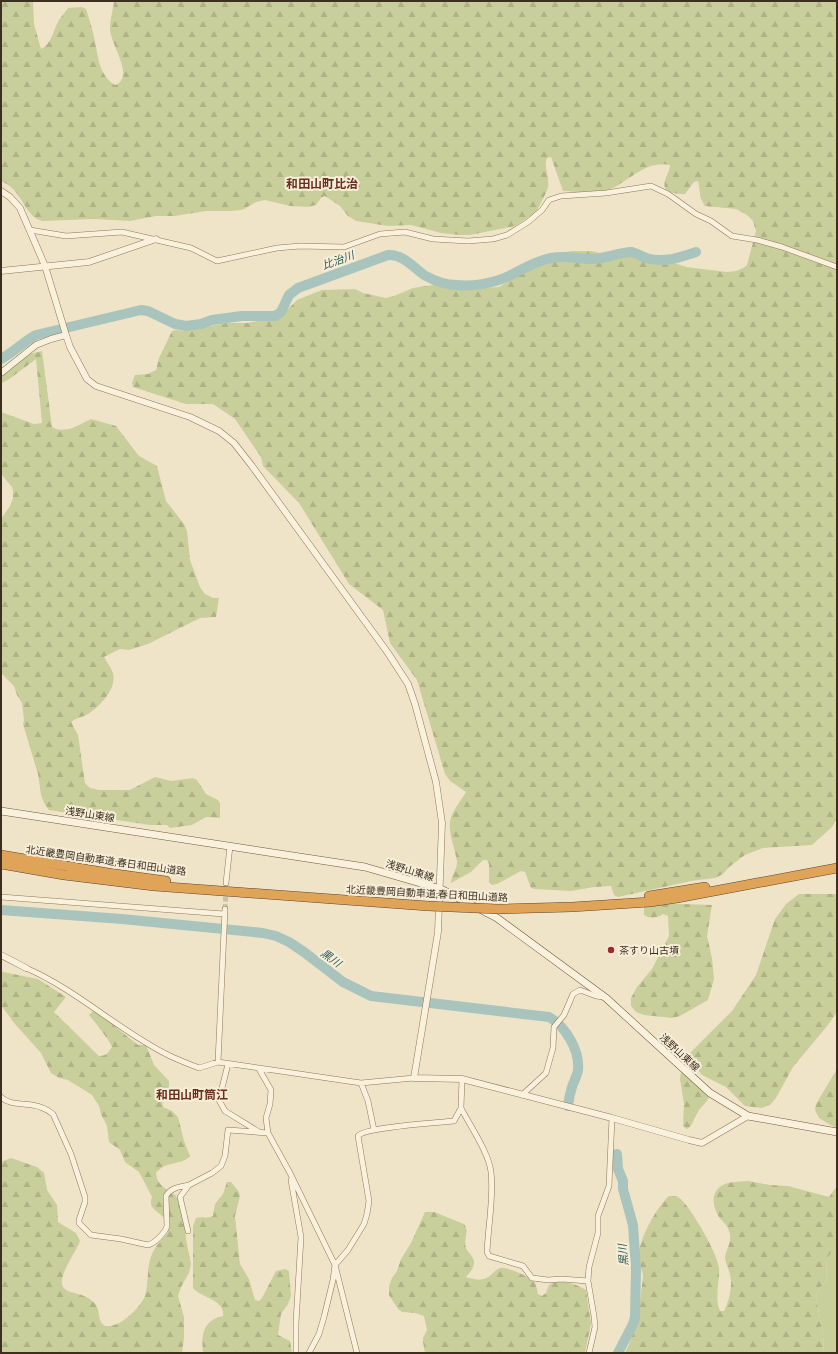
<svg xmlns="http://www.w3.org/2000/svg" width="838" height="1354" viewBox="0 0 838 1354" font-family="Bitter,'Noto Sans JP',serif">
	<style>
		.grass { fill: #c9cf9b }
		.forest { fill: url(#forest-firs) }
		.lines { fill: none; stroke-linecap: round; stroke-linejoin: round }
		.river { stroke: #a9c4bc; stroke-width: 10 }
		.minor-tunnel { stroke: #ccc0a6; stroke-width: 5; stroke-dasharray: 5 2.5; stroke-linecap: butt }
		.minor-casing { stroke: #8d765c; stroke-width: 6 }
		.tertiary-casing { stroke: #8d765c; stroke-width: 7 }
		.secondary-casing { stroke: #6f573f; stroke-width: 8 }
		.motorway-casing { stroke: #5b4430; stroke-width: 10 }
		.minor { stroke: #faf1dc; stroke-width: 5 }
		.tertiary { stroke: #faf1dc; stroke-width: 6 }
		.secondary { stroke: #faf1dc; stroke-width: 7 }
		.motorway { stroke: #e0a458; stroke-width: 9 }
		.motorway-bridge-casing { stroke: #5b4430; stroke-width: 10; stroke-linecap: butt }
		.motorway-bridge { stroke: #e0a458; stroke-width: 9 }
		.poi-dot { fill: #9e2a2b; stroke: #f7eed8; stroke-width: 1.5 }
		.labels { text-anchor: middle; stroke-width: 4; stroke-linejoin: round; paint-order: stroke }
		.street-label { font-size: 10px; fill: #3d2e20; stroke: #f7eed8 }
		.poi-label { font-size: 10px; fill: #3d2e20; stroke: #f7eed8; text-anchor: start }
		.water-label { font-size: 11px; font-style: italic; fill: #2f5d5a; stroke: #f7eed8 }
		.quarter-label { font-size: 12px; font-weight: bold; fill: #6b2e1e; stroke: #f7eed8 }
	</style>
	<defs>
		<pattern id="forest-firs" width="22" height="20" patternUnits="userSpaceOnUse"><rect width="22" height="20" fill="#c9cf9b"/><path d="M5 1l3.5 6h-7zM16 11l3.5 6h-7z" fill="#aeb285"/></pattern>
	</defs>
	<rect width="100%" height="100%" fill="#f0e4c8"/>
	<path class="grass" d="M 837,1246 L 837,1353 L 824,1353 L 823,1336 L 816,1297 L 819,1289 L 827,1280 L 826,1259 Z"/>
	<path class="forest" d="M 1,1 L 33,1 L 34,24 L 41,49 C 51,45 53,31 58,22 C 60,17 65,13 68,8 L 82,7 L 86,9 C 89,18 92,28 94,37 C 98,54 98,75 115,85 C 136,77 110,44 110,29 C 110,20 113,10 114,1 L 837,1 L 837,819 L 832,827 L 812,845 L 763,848 L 745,855 L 729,867 L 723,874 L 715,878 L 691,881 L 618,897 L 614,895 L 611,886 L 594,887 L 571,891 L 535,889 L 531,888 L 525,872 L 521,871 L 497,884 L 492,885 L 489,882 L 489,864 L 487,860 L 483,860 L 471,872 L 451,883 C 451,876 457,870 457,862 C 456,851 448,833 450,822 C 451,812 461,801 466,792 L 450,781 L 445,774 L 417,680 L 390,643 L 383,610 L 349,584 L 299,503 L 263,466 L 261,457 L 235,419 L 213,404 L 186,404 L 133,387 L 132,383 L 135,375 L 148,374 L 156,370 L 159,358 L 172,331 L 176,330 L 185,331 L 226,323 L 247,323 L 273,318 L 285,312 L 297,300 L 322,290 L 355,289 L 363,293 L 386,298 L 394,296 L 413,288 L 433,285 L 446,285 L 450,288 L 458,289 L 499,287 L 535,264 L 559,253 L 572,251 L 591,251 L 604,254 L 622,252 L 636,252 L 657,257 L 686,267 L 727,272 L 736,271 L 743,268 L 747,265 L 756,231 L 753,221 L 747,215 L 736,209 L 705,206 L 701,199 L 698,181 L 694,182 L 685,194 C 676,194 661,193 665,181 C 666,175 670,171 670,165 C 644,159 625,186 603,192 C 594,195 573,191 563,191 L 551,157 L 547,158 C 543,166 550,177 548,187 C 546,195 540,203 537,211 L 534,214 L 515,226 L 470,235 L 460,235 L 441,233 L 411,225 L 388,226 L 356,221 L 348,216 L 340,206 L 325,196 L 321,198 L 316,205 L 308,207 L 290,206 L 265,200 L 256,202 L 244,209 L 240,210 L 231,211 L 206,211 L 175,216 L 156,216 L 130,221 L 94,219 L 42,221 C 27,217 23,198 12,188 C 9,185 5,183 1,181 C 1,172 4,155 1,148 Z
		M 42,351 L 52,427 C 65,435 80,424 91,419 L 116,426 L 139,456 L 157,466 L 166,501 L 184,524 L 187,531 L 190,560 L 200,587 L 205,594 L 213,598 L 219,598 L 216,617 L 200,618 L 148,644 L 129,650 L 120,649 L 104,657 C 107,662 111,668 113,673 C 117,689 100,706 88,714 C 83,717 76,718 71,722 L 78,735 L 85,783 L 90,788 L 99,790 L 130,790 L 155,777 L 171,781 L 193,778 L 197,780 L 206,794 L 218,800 L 220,803 L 220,818 L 206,817 L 192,825 L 170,828 L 167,825 L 150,825 L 49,810 L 44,803 L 41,795 L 38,774 L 23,724 L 24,720 L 22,703 L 17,695 L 14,686 L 1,673 L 1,519 L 10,506 L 13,498 L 13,491 L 12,487 L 1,474 L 1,412 L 34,424 L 42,423 L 36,359 L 8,380 L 1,383 L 1,375 L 30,354 Z
		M 799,894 L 837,894 L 837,1012 L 828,1025 L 793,1067 L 776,1098 L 770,1105 L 762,1108 L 745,1106 L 726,1087 L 702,1075 L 691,1062 L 690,1053 L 732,1011 L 756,975 L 775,919 L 786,904 Z
		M 656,903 L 712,905 L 707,936 L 712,958 L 714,979 L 708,1000 L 680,1016 L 672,1018 L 644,1015 L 636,1012 L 631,1006 L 631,998 L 637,987 L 652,969 L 669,936 L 668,916 L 663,914 C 658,918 650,919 644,915 L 644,906 Z
		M 3,972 L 38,979 L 66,997 L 54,1012 L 99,1056 C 106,1056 108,1053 112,1047 C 111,1042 94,1021 89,1015 L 93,1011 L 97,1012 L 138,1045 L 146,1045 L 154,1065 L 169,1081 L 169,1089 L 162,1101 L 163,1107 L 172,1111 L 178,1117 L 184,1141 L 190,1156 C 182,1166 166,1160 156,1173 C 157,1188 170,1189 177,1197 L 185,1222 L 186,1239 L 191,1264 L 189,1273 L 181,1287 L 178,1296 L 184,1317 L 184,1338 L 182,1353 L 1,1353 L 1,1166 L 3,1161 L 11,1158 L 37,1167 L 44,1173 L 47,1190 L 57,1205 L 58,1222 L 76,1233 L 80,1241 C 77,1251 55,1279 64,1288 C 68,1293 78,1293 84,1296 C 89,1298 95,1302 97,1307 C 100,1313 98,1324 106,1326 C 120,1328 140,1308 145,1296 C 149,1283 146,1268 152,1254 C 155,1246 163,1239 168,1232 C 168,1227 168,1223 165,1219 C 159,1211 147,1209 152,1197 L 139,1172 L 125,1162 L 120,1150 L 109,1142 L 107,1126 L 101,1114 L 99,1106 L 92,1095 L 68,1080 L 59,1078 L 51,1073 L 41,1053 L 14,1023 L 1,1005 L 1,973 Z
		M 837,1069 L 837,1129 L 819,1118 L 815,1110 L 816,1104 Z
		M 681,1072 L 709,1097 C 707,1102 703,1105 699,1110 C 694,1116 694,1125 687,1129 L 683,1126 L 684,1104 L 680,1079 Z
		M 748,1181 L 770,1185 L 788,1186 L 829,1197 L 837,1186 L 837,1246 L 826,1259 L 827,1280 L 819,1289 L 816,1297 L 823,1336 L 824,1353 L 625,1353 C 635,1333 638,1317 641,1294 C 641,1289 643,1282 643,1276 C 643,1271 639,1266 639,1261 C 636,1243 656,1208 669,1196 C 672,1196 676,1196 678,1197 C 689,1203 719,1256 719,1268 C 720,1282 714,1297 720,1311 L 724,1311 C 729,1301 733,1286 730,1275 C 729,1269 725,1262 725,1257 C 726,1250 731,1243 730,1235 C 729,1227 724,1223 719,1217 C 713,1207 710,1194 721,1186 C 728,1181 740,1182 748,1181 Z
		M 227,1182 L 231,1182 L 239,1192 L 240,1196 L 235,1216 L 240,1264 L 249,1279 L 255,1300 L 259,1301 L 262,1298 L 276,1271 L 285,1269 L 289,1271 L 291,1296 L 288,1304 L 281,1314 L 278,1335 L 290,1341 L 292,1353 L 203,1353 C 201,1335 203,1320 223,1316 C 225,1299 201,1298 193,1288 L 193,1226 L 196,1218 C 202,1216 207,1219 213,1216 L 215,1204 L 223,1194 Z
		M 425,1212 L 434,1212 L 464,1224 C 470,1231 463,1239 466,1248 C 468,1253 475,1257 474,1264 C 473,1270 469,1273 466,1277 C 477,1280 483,1282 492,1274 C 494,1272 497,1269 500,1268 C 505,1266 531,1277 534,1282 C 537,1285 537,1291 538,1294 L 542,1296 L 546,1293 L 549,1285 C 559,1278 576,1284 586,1290 L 591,1324 L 585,1353 L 425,1353 L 423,1342 L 423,1338 L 427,1330 L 424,1316 L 415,1313 L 402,1312 L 398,1309 L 389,1295 L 389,1286 L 392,1278 L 397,1271 L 401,1259 L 411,1243 Z"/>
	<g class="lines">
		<path class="river" d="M 1,359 C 14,352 23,342 36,335 L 141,310 L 148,311 L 175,324 L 186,326 L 201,324 L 212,320 L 242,316 L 275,316 L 281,312 L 289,295 L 298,288 L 388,255 C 403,254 413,267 424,275 C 433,280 445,285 456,285 C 473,287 494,283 509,276 C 523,269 535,261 551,258 C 565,255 578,259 593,259 C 604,259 623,251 632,252 C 636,253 641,256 646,258 C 665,263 677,258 696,252
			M 1,910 L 122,919 L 263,933 L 276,936 L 289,942 L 304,952 L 343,982 L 371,996 L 549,1017 C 565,1026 580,1050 578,1070 C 577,1077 572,1084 571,1091 C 569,1096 569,1101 568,1106
			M 617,1154 L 618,1169 L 623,1181 L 623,1189 L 633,1225 L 636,1270 L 635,1317 L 633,1324 L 618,1353"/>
		<path class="minor-tunnel" d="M 225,909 L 226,890"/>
		<defs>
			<path id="minor" d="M 30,230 L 66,236 L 122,232 L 191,248 L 217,261 L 277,248 L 300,246 L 344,247 L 380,234 L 405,232 L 433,239 L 468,241 L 493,239 L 507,235 L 528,222 L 542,210 L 549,200 L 561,196 L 606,193 L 651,186 L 668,194 L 696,214 L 711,221 L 732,236 L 757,240 L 782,247 L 837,267
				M 226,883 L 230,846
				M 1,897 L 224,914
				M 26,968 C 77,990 118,1030 168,1055 C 178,1060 189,1064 199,1068 L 218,1062 L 361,1083 L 414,1078
				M 218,1062 L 225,909
				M 228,1064 L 219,1100 L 225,1111 L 259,1132
				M 259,1069 L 271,1090 L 270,1104 L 266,1118 L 268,1133 L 290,1173 L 335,1265 L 357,1353
				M 361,1083 L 368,1101 L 374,1130
				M 522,1095 L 546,1073 L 553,1048 L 554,1027 L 564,1015 L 573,994 L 580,990 L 596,996 L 604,997
				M 1,1097 C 9,1105 22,1103 32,1105 C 39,1106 48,1110 53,1114 L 71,1154 L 85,1197 L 85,1202 L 79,1220 L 79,1223 L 91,1235 L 121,1239 L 148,1245 C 155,1243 165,1233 167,1226 L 166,1196 C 171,1187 180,1187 189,1185
				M 461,1108 C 470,1126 489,1153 491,1172 C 494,1197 488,1227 487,1252 L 489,1256 L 523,1266 L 532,1278 L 548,1280 L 562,1279 L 588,1281
				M 291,1180 L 301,1237 L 296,1323 L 296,1353
				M 188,1231 L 180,1197 L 189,1185 L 212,1173 L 221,1166 L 225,1156 L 228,1130 L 268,1133
				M 309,1353 L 319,1334 L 324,1317 L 333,1280 L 335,1265 L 348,1250 L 364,1224 L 367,1214 L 369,1201 L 358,1136 C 365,1127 438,1123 454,1121 L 461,1108 L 462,1079
				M 589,1353 L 595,1327 L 594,1316 L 588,1281 L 589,1267 L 598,1233 L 598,1216 L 609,1186 L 612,1118"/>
			<path id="tertiary" d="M 1,191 L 10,197 L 20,208 L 45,266 L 66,335 L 70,347 L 87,379 L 96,386 L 190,417 L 219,431 L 234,443 L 252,466 L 388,653 L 408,684 L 415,704 L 436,782 L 442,823 L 438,932 L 414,1078 L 462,1079 L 612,1118 L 689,1140 L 702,1143 L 748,1116
				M 1,271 L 89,262 L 156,239
				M 1,373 L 36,345 L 51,339 L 66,335
				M 1,955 L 26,968"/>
			<path id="secondary" d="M 1,811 L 365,867 L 441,889 L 497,918 L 606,998 L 710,1093 L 748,1116 L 837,1132"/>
			<path id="motorway" d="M 1,855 L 108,873 L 166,881
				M 1,864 L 64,875 L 154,886 L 428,906
				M 649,896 L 705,887
				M 498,909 L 572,907 L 650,902 L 677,898 L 837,868"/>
		</defs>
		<use href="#minor" class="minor-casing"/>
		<use href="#tertiary" class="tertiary-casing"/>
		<use href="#secondary" class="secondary-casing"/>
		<use href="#motorway" class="motorway-casing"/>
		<use href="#minor" class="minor"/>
		<use href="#tertiary" class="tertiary"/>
		<use href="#secondary" class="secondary"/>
		<use href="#motorway" class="motorway"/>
		<defs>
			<path id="motorway-bridge" d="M 428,906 L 498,909"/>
		</defs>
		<use href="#motorway-bridge" class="motorway-bridge-casing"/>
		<use href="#motorway-bridge" class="motorway-bridge"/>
	</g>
	<circle class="poi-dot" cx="611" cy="950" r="4"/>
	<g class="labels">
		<g class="street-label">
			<text transform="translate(90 814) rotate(9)" y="4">浅野山東線</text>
			<text transform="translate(106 860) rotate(8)" y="4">北近畿豊岡自動車道;春日和田山道路</text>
			<text transform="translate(410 870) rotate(17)" y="4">浅野山東線</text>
			<text transform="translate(427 893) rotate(3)" y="4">北近畿豊岡自動車道;春日和田山道路</text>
			<text transform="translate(680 1052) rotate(43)" y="4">浅野山東線</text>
		</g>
		<g class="poi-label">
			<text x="619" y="954">茶すり山古墳</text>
		</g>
		<g class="water-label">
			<text transform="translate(338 260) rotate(-20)" y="4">比治川</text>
			<text transform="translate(331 958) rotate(36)" y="4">黒川</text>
			<text transform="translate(623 1255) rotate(-95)" y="4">黒川</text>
		</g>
		<g class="quarter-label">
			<text x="322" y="188">和田山町比治</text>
			<text x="192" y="1099">和田山町筒江</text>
		</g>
	</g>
	<rect width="838" height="1354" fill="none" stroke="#3d2e20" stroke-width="4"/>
</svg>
